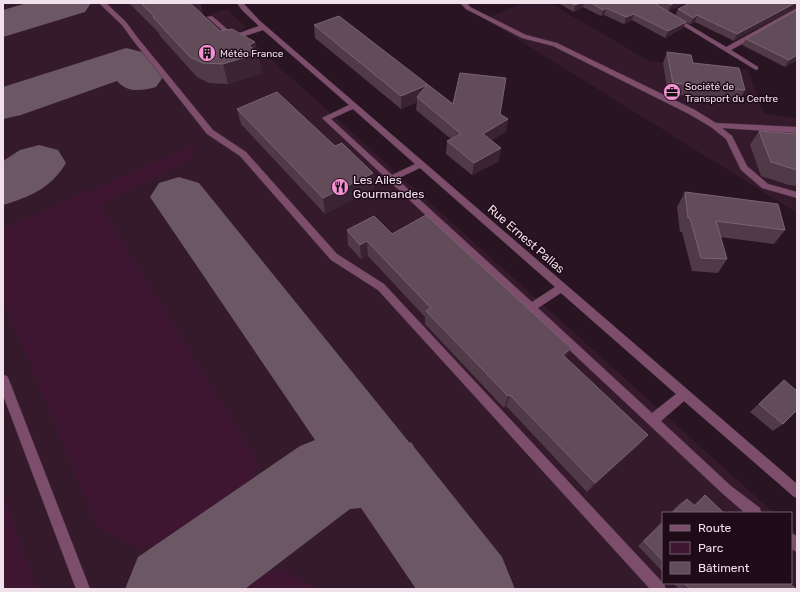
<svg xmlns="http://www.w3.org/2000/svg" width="800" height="592" viewBox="0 0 800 592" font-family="Rubik,sans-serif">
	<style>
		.built { fill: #351a2c }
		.green { fill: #3f1632 }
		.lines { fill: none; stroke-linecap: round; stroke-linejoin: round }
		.taxiway { fill: #6b5864; fill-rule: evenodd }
		.minor-casing { stroke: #45313e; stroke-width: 1 }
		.minor { fill: #7d4d6c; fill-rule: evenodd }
		.wall { fill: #513a48 }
		.shaded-wall { fill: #3a2332 }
		.building { fill: #624c5a; stroke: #796370 }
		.labels { text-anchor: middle; stroke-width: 3; stroke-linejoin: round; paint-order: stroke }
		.far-poi-label { font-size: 10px; fill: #f1e1eb; stroke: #1f0b18; text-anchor: start }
		.poi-label { font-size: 12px; fill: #f1e1eb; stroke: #1f0b18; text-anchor: start }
		.street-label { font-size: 12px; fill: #f1e1eb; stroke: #1f0b18 }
	</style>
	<rect width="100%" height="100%" fill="#291422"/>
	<path class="built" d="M 3,3 L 208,3 L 194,8 L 204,17 L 222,10 L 228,10 L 245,26 L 241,32 L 243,34 L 774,513 L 663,513 L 663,583 L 791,583 L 791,528 L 797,533 L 797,589 L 3,589 Z
		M 522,3 L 550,3 L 649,61 L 748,70 L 764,114 L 797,118 L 797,213 L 485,19 Z"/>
	<path class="green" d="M 196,144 L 189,159 L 100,205 L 260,465 L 240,506 L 202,538 L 171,548 L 137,547 L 97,526 L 3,299 L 3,229 Z
		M 3,493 L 37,589 L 3,589 Z
		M 263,569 L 284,570 L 320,589 L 239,589 Z"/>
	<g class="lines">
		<path class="taxiway" d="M 27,3 L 91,3 L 85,12 L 3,37 L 3,10 Z
			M 126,48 L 142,52 L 163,77 L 156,87 C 141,91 127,93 117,81 L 21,115 L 3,119 L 3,87 Z
			M 39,145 L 58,150 L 66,163 C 51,188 30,197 3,205 L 3,161 L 20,150 Z
			M 179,177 L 199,183 L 409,442 L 412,443 L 414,447 L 502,557 L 515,589 L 416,589 L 361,508 L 350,509 L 245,589 L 125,589 L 138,557 L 300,446 L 315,440 L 150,197 L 159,183 Z"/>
		<defs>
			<path id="minor" d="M 99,3 L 106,3 L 126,22 L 137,37 L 213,130 L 246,152 L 337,254 L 384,284 L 664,584 L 666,589 L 650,589 L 378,290 L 331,260 L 240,156 L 207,134 L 132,39 L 122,25 Z
				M 237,3 L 243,3 L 260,21 L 797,484 L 797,498 L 793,496 L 684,401 L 661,421 L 731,486 L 760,508 L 761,513 L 745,513 L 723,494 L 322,118 L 349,105 L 263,30 L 233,40 L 207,17 L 212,16 L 234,35 L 259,26 L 242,10 ZM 353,109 L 415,164 L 392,175 L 331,119 ZM 420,168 L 555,287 L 532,302 L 397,179 ZM 561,293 L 676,394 L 652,413 L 538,308 Z
				M 460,3 L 467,3 L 470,7 L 526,35 L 557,43 L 695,110 L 716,123 L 797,127 L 797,133 L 722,128 L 732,136 L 747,166 L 768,184 L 797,192 L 797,198 L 762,188 L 741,170 L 726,139 L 711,127 L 689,114 L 553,46 L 522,38 L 466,9 Z
				M 797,8 L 797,13 L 731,50 L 758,67 L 758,69 L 756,70 L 669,17 L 674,16 L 726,47 Z
				M 3,375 L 7,376 L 9,380 L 90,589 L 76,589 L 3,395 Z
				M 791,533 L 797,536 L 797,552 L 791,549 Z"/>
		</defs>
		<use href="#minor" class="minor-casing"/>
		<use href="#minor" class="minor"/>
	</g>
	<path class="wall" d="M 129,3 L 200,3 L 203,15 L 220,31 L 255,42 L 262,73 L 228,84 L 209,83 L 197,77 L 160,36 L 159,33 Z
		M 558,3 L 686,3 L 668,11 L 675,16 L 678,9 L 797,3 L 734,41 L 695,22 L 690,24 L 685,22 L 683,28 L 665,38 L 632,20 L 624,24 L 604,15 L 601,16 L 583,7 L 574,12 Z
		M 797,10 L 797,60 L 785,67 L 742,45 L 746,39 Z
		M 314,25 L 453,104 L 500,114 L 508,119 L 506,132 L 491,140 L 499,161 L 472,175 L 446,154 L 447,141 L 451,139 L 416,110 L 417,102 L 401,109 L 315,38 Z
		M 667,52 L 693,63 L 745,90 L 739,101 L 668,94 L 663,63 Z
		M 237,109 L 335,146 L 373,173 L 374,188 L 325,214 L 241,124 Z
		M 759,131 L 797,134 L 797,186 L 789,185 L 761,176 L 750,145 Z
		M 685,192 L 785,230 L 774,244 L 720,237 L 727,259 L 718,273 L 692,271 L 682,232 L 680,232 L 677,207 Z
		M 347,230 L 392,234 L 571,348 L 566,358 L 639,445 L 587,492 L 506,406 L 504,408 L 425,324 L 425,317 L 368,256 L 361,259 L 348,245 Z
		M 784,380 L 783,424 L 773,431 L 750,412 Z
		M 705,495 L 724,513 L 670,513 L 679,504 L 687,499 L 693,505 L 698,501 Z
		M 663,520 L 663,572 L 638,546 Z
		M 673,583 L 789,583 L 796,589 L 679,589 Z"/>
	<path class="shaded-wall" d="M 189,3 L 200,3 L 204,17 Z
		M 580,3 L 584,3 L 583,7 L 574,12 L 575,5 Z
		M 674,3 L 686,3 L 668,11 L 671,5 Z
		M 795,3 L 797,3 L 797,7 L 734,41 L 737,34 Z
		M 606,8 L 604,15 L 601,16 L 603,10 Z
		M 634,14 L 632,20 L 624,24 L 626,17 Z
		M 697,15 L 695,22 L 690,24 L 693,18 Z
		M 686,22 L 683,28 L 665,38 L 668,31 Z
		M 255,42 L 262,73 L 228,84 L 223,64 L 249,45 Z
		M 797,55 L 797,60 L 785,67 L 789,60 Z
		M 427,85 L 417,97 L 417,102 L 401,109 L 401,96 Z
		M 508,119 L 506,132 L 481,147 L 483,134 Z
		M 501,148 L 499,161 L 472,175 L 474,163 Z
		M 373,173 L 374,188 L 325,214 L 323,198 Z
		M 367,241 L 368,256 L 361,259 L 360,245 Z
		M 571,348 L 565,361 L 563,355 Z
		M 510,395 L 506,406 L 504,408 L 508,396 Z
		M 648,435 L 639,445 L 587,492 L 595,483 Z"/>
	<path class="building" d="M 141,3 L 190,3 L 220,31 L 232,29 L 255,42 L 249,45 L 258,53 L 223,64 L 203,63 L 190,57 L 153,17 L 154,16 Z
		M 571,3 L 580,3 L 575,5 Z
		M 591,3 L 654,3 L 686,22 L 668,31 L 634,14 L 626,17 L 606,8 L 603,10 Z
		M 668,3 L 674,3 L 671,5 Z
		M 690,3 L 795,3 L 737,34 L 697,15 L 693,18 L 678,9 Z
		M 797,10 L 797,55 L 789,60 L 746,39 Z
		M 339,16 L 453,104 L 460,73 L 506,78 L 500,114 L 508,119 L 483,134 L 501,148 L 474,163 L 447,141 L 461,134 L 417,97 L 427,85 L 401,96 L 314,25 Z
		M 667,52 L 691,55 L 693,63 L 739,68 L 745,90 L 673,83 Z
		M 277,92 L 335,146 L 342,143 L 373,173 L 323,198 L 237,109 Z
		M 759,131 L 797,134 L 797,170 L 771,162 Z
		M 685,192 L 778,204 L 785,230 L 716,221 L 727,259 L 701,258 L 690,218 L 688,218 Z
		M 426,215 L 571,348 L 563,355 L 648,435 L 595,483 L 510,395 L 508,396 L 426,311 L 431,308 L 367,241 L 360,245 L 347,230 L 374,216 L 392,234 Z
		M 784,380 L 797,391 L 797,410 L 783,424 L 759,404 Z
		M 705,495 L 724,513 L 672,513 L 687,499 L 695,506 Z
		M 663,523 L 663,561 L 644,541 Z
		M 684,583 L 789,583 L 796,589 L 690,589 Z"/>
	<defs>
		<symbol id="building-disc" viewBox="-11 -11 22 22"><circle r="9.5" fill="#f591d2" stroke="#1f0b18"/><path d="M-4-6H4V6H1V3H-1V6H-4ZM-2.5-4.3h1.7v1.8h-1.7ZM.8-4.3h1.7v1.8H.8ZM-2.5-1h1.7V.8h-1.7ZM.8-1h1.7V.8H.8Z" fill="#111"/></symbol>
		<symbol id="office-disc" viewBox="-11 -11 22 22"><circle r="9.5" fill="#f591d2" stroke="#1f0b18"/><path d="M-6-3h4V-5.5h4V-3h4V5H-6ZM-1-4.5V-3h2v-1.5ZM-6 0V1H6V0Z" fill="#111"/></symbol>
		<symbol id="restaurant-disc" viewBox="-11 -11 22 22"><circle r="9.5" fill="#f591d2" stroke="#1f0b18"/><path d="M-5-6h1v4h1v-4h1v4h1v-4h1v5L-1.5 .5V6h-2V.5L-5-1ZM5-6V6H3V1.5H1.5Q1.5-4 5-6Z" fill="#111"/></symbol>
	</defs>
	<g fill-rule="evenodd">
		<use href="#building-disc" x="197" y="43" width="20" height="20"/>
		<use href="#office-disc" x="662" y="82" width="20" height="20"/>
		<use href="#restaurant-disc" x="330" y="177" width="20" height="20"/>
	</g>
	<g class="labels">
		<g class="far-poi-label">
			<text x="220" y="57">Météo France</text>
			<text x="685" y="90">Société de<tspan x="685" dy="12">Transport du Centre</tspan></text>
		</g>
		<g class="poi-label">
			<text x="353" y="184">Les Ailes<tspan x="353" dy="14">Gourmandes</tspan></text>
		</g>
		<g class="street-label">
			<text transform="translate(526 239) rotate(41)" y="4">Rue Ernest Pallas</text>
		</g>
	</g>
	<rect width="800" height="592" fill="none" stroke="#f1e1eb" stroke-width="8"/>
	<rect x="662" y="512" width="130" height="72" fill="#1f0b18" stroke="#73616c"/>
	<rect x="670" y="525" width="20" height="6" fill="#7d4d6c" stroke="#73616c"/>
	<text x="698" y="532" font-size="12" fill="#f1e1eb">Route</text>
	<rect x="670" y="542" width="20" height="12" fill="#3f1632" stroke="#73616c"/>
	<text x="698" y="552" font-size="12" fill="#f1e1eb">Parc</text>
	<rect x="670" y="562" width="20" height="12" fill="#624c5a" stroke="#73616c"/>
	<text x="698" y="572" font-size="12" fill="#f1e1eb">Bâtiment</text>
</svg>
